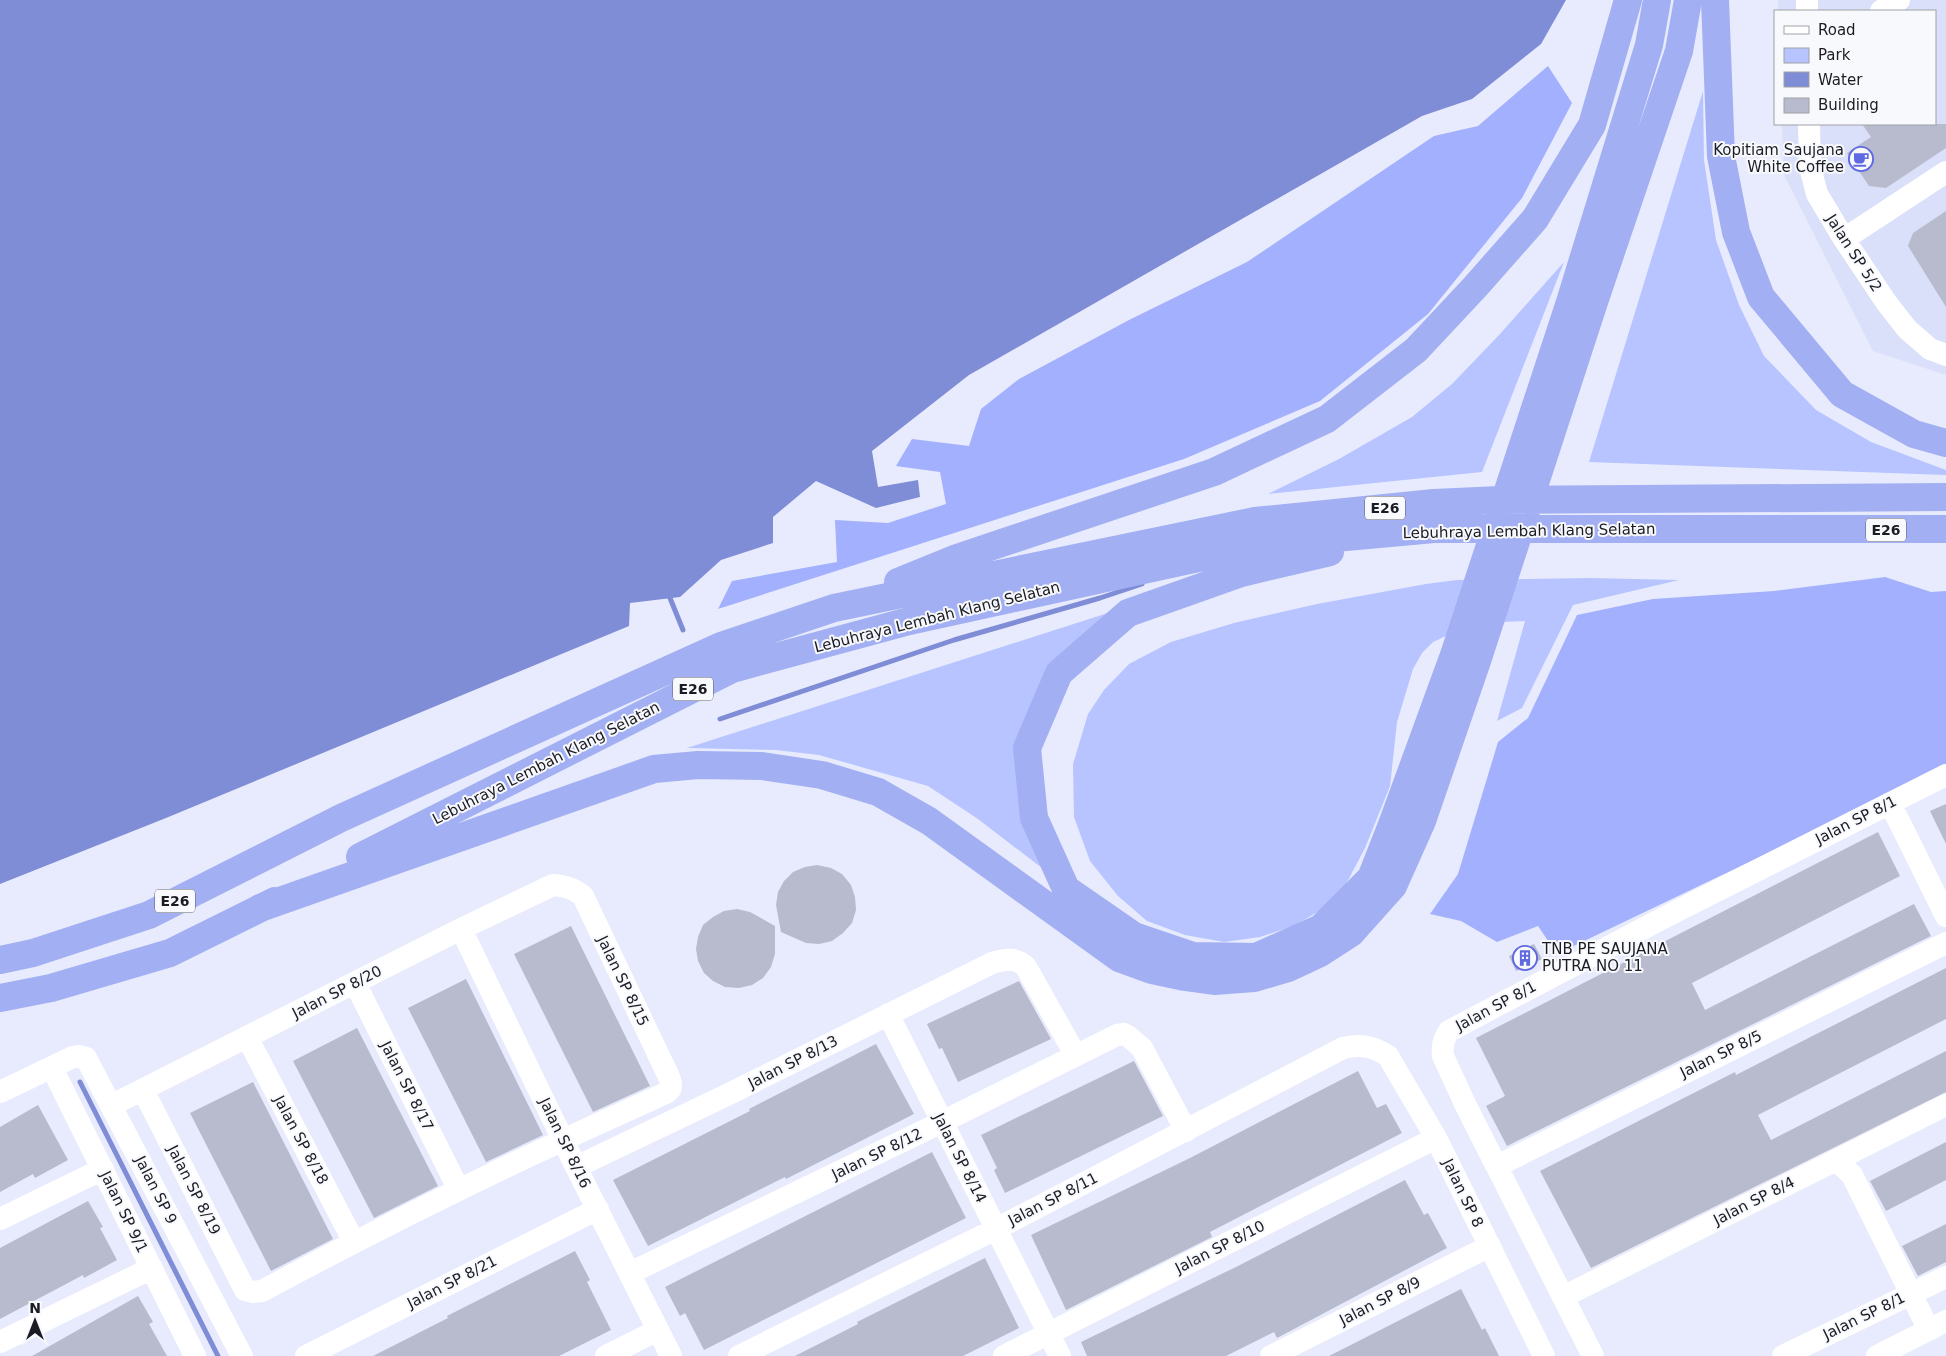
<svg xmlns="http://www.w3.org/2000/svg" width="1946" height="1356" viewBox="0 0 1946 1356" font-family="'DejaVu Sans',sans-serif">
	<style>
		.built { fill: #dae0f9 }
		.green { fill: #b7c4ff }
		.forest { fill: #a2b0fd }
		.water { fill: #7f8cd6 }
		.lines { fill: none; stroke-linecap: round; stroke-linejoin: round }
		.stream { stroke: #7f8cd6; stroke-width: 5 }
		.building { fill: #b7bbcd }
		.minor { stroke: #fff; stroke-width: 22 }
		.highway { stroke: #a2aff3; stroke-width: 28 }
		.labels { text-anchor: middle; stroke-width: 4; stroke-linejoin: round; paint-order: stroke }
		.shield { fill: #f8f9fd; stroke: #5d5e64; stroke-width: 1 }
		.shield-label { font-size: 14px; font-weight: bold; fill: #1b1c23 }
		.poi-label { font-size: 15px; fill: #1b1c23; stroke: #f8f9fd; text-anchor: end }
		.street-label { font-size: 15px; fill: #1b1c23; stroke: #f8f9fd }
	</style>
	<rect width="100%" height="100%" fill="#e7ebfd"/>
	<path class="built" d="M 1778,0 L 1946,0 L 1946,375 L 1873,351 L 1784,175 L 1782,124 L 1935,124 L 1935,11 L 1778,11 Z"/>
	<path class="green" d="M 1703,91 L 1704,160 L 1716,240 L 1739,305 L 1764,356 L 1816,410 L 1871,442 L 1946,470 L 1946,475 L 1589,462 Z
		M 1564,262 L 1482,472 L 1268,494 L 1339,459 L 1412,417 L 1452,384 L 1500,334 Z
		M 1591,578 L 1679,580 L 1573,605 L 1522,708 L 1497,721 L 1525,621 L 1456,624 L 1450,634 L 1433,642 L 1422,653 L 1413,669 L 1397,722 L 1390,786 L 1365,848 L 1345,886 L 1319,911 L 1294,926 L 1260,937 L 1224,942 L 1185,935 L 1147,921 L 1118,896 L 1090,861 L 1074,817 L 1073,764 L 1088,714 L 1104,690 L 1129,664 L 1171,642 L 1234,623 L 1317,604 L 1426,584 L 1457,580 Z
		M 1111,612 L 1019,747 L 1042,868 L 978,819 L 928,786 L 819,755 L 776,750 L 687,748 Z"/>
	<path class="forest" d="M 1548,66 L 1572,103 L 1522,198 L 1428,314 L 1320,401 L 1184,459 L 718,609 L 732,581 L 837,562 L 835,520 L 888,523 L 946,504 L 940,472 L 896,466 L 912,439 L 969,446 L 981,409 L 1019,379 L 1129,320 L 1247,262 L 1434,136 L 1478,126 Z
		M 1885,577 L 1931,592 L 1946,591 L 1946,768 L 1557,954 L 1538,926 L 1497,942 L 1461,921 L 1430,914 L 1458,874 L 1498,742 L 1528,718 L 1577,615 L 1653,599 L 1774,591 Z"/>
	<path class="water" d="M 0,0 L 1566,0 L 1541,44 L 1472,99 L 1422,116 L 969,375 L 872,451 L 878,487 L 918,480 L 920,497 L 876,508 L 816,481 L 773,517 L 773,543 L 721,560 L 680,597 L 630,603 L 629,626 L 166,818 L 0,884 Z"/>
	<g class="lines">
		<path class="stream" d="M 670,598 L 683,630
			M 720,719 L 954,640 L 1100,598 L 1142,584
			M 80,1082 L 218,1356"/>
	</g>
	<path class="building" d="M 1862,124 L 1946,124 L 1946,148 L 1886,188 L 1869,186 L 1847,153 L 1871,137 Z
		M 1946,211 L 1946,307 L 1908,246 L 1913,233 Z
		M 1946,804 L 1946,844 L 1930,811 Z
		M 1878,832 L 1900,876 L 1692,983 L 1705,1010 L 1914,904 L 1931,936 L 1507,1146 L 1486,1106 L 1505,1096 L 1476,1038 Z
		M 817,865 L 831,868 L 842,874 L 851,885 L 855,897 L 856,910 L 852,923 L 843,933 L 832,941 L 819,944 L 806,943 L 781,932 L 776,905 L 778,892 L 784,881 L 793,872 L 805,867 Z
		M 737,909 L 750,912 L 775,926 L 775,954 L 771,967 L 763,978 L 752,985 L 739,988 L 725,987 L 713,981 L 704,973 L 698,961 L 696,949 L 698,937 L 703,925 L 713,917 L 724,911 Z
		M 571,926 L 650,1086 L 593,1112 L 514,954 Z
		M 1534,944 L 1542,959 L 1516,971 L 1509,956 Z
		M 1946,968 L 1946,1019 L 1758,1115 L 1771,1140 L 1946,1051 L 1946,1092 L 1591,1268 L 1540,1171 L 1735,1072 L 1736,1075 Z
		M 466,979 L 543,1135 L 486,1162 L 408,1008 Z
		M 1019,981 L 1051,1039 L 958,1082 L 942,1048 L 939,1049 L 927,1024 Z
		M 357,1028 L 438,1186 L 374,1218 L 293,1061 Z
		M 876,1044 L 914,1114 L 786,1179 L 785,1177 L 648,1246 L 613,1180 L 750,1111 L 749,1109 Z
		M 1134,1061 L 1163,1116 L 1005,1193 L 994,1170 L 997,1168 L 981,1135 Z
		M 1358,1071 L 1377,1108 L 1386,1104 L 1402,1133 L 1210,1232 L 1212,1237 L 1066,1310 L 1031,1235 L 1190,1158 Z
		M 253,1082 L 333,1239 L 271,1271 L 190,1113 Z
		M 38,1105 L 68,1160 L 35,1178 L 33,1174 L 0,1192 L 0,1127 Z
		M 1946,1142 L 1946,1180 L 1886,1211 L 1870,1181 Z
		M 932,1152 L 966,1218 L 704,1350 L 685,1313 L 680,1316 L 665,1287 Z
		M 1405,1180 L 1424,1215 L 1428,1213 L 1447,1248 L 1277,1338 L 1274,1332 L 1226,1356 L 1087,1356 L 1081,1342 L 1238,1266 Z
		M 88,1201 L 103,1227 L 100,1228 L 117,1260 L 84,1278 L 83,1275 L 0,1319 L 0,1248 Z
		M 1946,1224 L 1946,1262 L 1918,1276 L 1902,1246 Z
		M 575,1251 L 590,1280 L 587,1282 L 611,1330 L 559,1356 L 373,1356 L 448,1318 L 447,1316 Z
		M 985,1258 L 1019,1328 L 963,1356 L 795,1356 L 858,1324 L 857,1322 Z
		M 1461,1289 L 1482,1330 L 1485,1328 L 1499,1356 L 1329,1356 Z
		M 138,1296 L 153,1322 L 149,1324 L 167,1356 L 32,1356 Z"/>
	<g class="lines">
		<path class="minor" d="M 1807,11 L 1807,0
			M 1881,11 L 1899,0
			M 1809,124 L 1810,167 L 1817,194 L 1844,239 L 1886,302 L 1907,329 L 1930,349 L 1946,355
			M 1844,239 L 1946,172
			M 1890,803 L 1946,916
			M 461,929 L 576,1167 L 671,1356
			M 355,983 L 459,1190
			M 888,1014 L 1060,1356
			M 247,1037 L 354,1242
			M 52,1068 L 195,1356
			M 0,1092 L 73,1057 L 78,1056 L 86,1058 L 242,1356
			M 112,1105 L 461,929 L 553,885 C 565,886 573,888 583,896 L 669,1077 C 672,1084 673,1089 666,1093 C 529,1154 394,1220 262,1291 L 253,1292 L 245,1290 L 143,1090
			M 1836,1160 L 1852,1175 L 1929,1330
			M 1497,1166 L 1946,943
			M 576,1167 L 731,1093 L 992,963 C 1005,959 1016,957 1026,967 L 1075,1054
			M 0,1219 L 103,1169
			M 630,1273 L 942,1122 L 1117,1035 L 1124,1034 L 1128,1036 L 1142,1048 L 1186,1131
			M 1563,1297 L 1946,1105
			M 0,1342 L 152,1268
			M 306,1356 L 598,1209
			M 606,1356 L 658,1330
			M 739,1356 L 996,1229 L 1343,1048 C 1361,1044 1373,1046 1388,1056 L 1436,1138 L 1544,1356
			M 1004,1356 L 1436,1138
			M 1271,1356 L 1490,1246
			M 1593,1356 L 1466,1106 L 1443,1056 C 1442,1046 1443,1040 1449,1031 L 1669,915 L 1946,775
			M 1783,1356 L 1946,1277
			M 1877,1356 L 1946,1321"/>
		<path class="highway" d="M 1715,0 L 1721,156 L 1736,232 L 1761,297 L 1842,394 L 1914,434 L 1946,443
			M 1330,552 L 1241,573 L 1128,613 L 1059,673 L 1027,748 L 1034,818 L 1066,889 L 1134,936 L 1193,956 L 1256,957 L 1321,928 L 1371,878 L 1393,822 L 1454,655 L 1570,302 L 1649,45 L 1657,0
			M 898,582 L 957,558 L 1214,472 L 1327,419 L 1416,350 L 1475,287 L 1535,219 L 1592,125 L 1628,0
			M 360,857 L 732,669 L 909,621 L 1258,545 L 1434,529 L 1946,529
			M 260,908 L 654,769 L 698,765 L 762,766 L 822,775 L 878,792 L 929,821 L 1119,958 L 1152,970 L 1185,977 L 1214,981 L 1254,978 L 1288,968 L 1320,953 L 1351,933 L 1393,886 L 1422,821 L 1477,661 L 1594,302 L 1679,51 L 1688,0
			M 0,960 L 33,953 L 149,915 L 341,818 L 721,646 L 834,608 L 1255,521 L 1434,503 L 1500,500 L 1946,497
			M 0,998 L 51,988 L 170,953 L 275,901"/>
	</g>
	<defs>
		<symbol id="cafe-ring" viewBox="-11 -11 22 22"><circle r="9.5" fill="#f8f9fd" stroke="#5f6ae2" stroke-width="1.5"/><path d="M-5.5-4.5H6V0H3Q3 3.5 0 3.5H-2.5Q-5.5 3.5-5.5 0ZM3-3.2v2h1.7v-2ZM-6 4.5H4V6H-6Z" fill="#5f6ae2"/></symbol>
		<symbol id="building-ring" viewBox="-11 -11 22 22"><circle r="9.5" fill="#f8f9fd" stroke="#5f6ae2" stroke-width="1.5"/><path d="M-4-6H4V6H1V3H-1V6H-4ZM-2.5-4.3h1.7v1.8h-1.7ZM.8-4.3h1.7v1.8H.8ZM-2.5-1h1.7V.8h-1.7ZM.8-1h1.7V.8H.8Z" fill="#5f6ae2"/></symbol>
	</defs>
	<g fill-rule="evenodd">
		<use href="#cafe-ring" x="1847" y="145" width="28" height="28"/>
		<use href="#building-ring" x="1511" y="944" width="28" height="28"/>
	</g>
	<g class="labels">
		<g class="shield">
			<rect x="1365" y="496.5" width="40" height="23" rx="4"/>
			<rect x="1866" y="518.5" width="40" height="23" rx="4"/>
			<rect x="673" y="677.5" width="40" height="23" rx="4"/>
			<rect x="155" y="889.5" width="40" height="23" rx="4"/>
		</g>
		<g class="shield-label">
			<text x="1385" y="513">E26</text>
			<text x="1886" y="535">E26</text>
			<text x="693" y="694">E26</text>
			<text x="175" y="906">E26</text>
		</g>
		<g class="poi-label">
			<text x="1844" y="155">Kopitiam Saujana<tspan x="1844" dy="17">White Coffee</tspan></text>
			<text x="1542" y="954" text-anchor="start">TNB PE SAUJANA<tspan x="1542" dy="17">PUTRA NO 11</tspan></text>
		</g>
		<g class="street-label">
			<text transform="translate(1854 253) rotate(57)" y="5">Jalan SP 5/2</text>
			<text transform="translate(1529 531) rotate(-1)" y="5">Lebuhraya Lembah Klang Selatan</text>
			<text transform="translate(937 617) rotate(-14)" y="5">Lebuhraya Lembah Klang Selatan</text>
			<text transform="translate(546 763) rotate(-27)" y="5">Lebuhraya Lembah Klang Selatan</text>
			<text transform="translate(1856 820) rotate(-27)" y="5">Jalan SP 8/1</text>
			<text transform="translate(623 981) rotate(64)" y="5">Jalan SP 8/15</text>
			<text transform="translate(337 992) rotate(-27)" y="5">Jalan SP 8/20</text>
			<text transform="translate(1496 1006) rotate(-28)" y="5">Jalan SP 8/1</text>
			<text transform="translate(1721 1054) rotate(-26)" y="5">Jalan SP 8/5</text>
			<text transform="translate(793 1062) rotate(-27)" y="5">Jalan SP 8/13</text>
			<text transform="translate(407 1086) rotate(63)" y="5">Jalan SP 8/17</text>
			<text transform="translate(301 1140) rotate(62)" y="5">Jalan SP 8/18</text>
			<text transform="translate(565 1143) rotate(64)" y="5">Jalan SP 8/16</text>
			<text transform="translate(877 1154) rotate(-26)" y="5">Jalan SP 8/12</text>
			<text transform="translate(960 1158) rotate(63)" y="5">Jalan SP 8/14</text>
			<text transform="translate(156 1190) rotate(63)" y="5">Jalan SP 9</text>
			<text transform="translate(194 1190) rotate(63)" y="5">Jalan SP 8/19</text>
			<text transform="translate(1463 1193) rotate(64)" y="5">Jalan SP 8</text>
			<text transform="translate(1053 1199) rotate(-27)" y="5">Jalan SP 8/11</text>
			<text transform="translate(1754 1201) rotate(-27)" y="5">Jalan SP 8/4</text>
			<text transform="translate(124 1212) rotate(64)" y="5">Jalan SP 9/1</text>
			<text transform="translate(1220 1247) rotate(-27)" y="5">Jalan SP 8/10</text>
			<text transform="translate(452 1282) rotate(-27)" y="5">Jalan SP 8/21</text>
			<text transform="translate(1380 1301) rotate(-27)" y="5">Jalan SP 8/9</text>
			<text transform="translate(1864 1316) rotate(-26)" y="5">Jalan SP 8/1</text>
		</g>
	</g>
	<rect x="1774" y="10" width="162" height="115" fill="#f8f9fd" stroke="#a0a1a6"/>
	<rect x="1784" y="26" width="25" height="8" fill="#ffffff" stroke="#a0a1a6"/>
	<text x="1818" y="35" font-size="15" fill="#1b1c23">Road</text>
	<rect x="1784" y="48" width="25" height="15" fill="#b7c4ff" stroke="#a0a1a6"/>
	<text x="1818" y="60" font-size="15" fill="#1b1c23">Park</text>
	<rect x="1784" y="72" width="25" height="15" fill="#7f8cd6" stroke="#a0a1a6"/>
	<text x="1818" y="85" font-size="15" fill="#1b1c23">Water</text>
	<rect x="1784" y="98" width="25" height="15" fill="#b7bbcd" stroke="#a0a1a6"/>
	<text x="1818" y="110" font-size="15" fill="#1b1c23">Building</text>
	<g transform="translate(35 1321)" stroke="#f8f9fd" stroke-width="4" paint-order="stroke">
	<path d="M0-4L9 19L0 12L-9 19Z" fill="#1b1c23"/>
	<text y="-8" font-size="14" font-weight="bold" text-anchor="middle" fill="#1b1c23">N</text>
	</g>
</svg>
